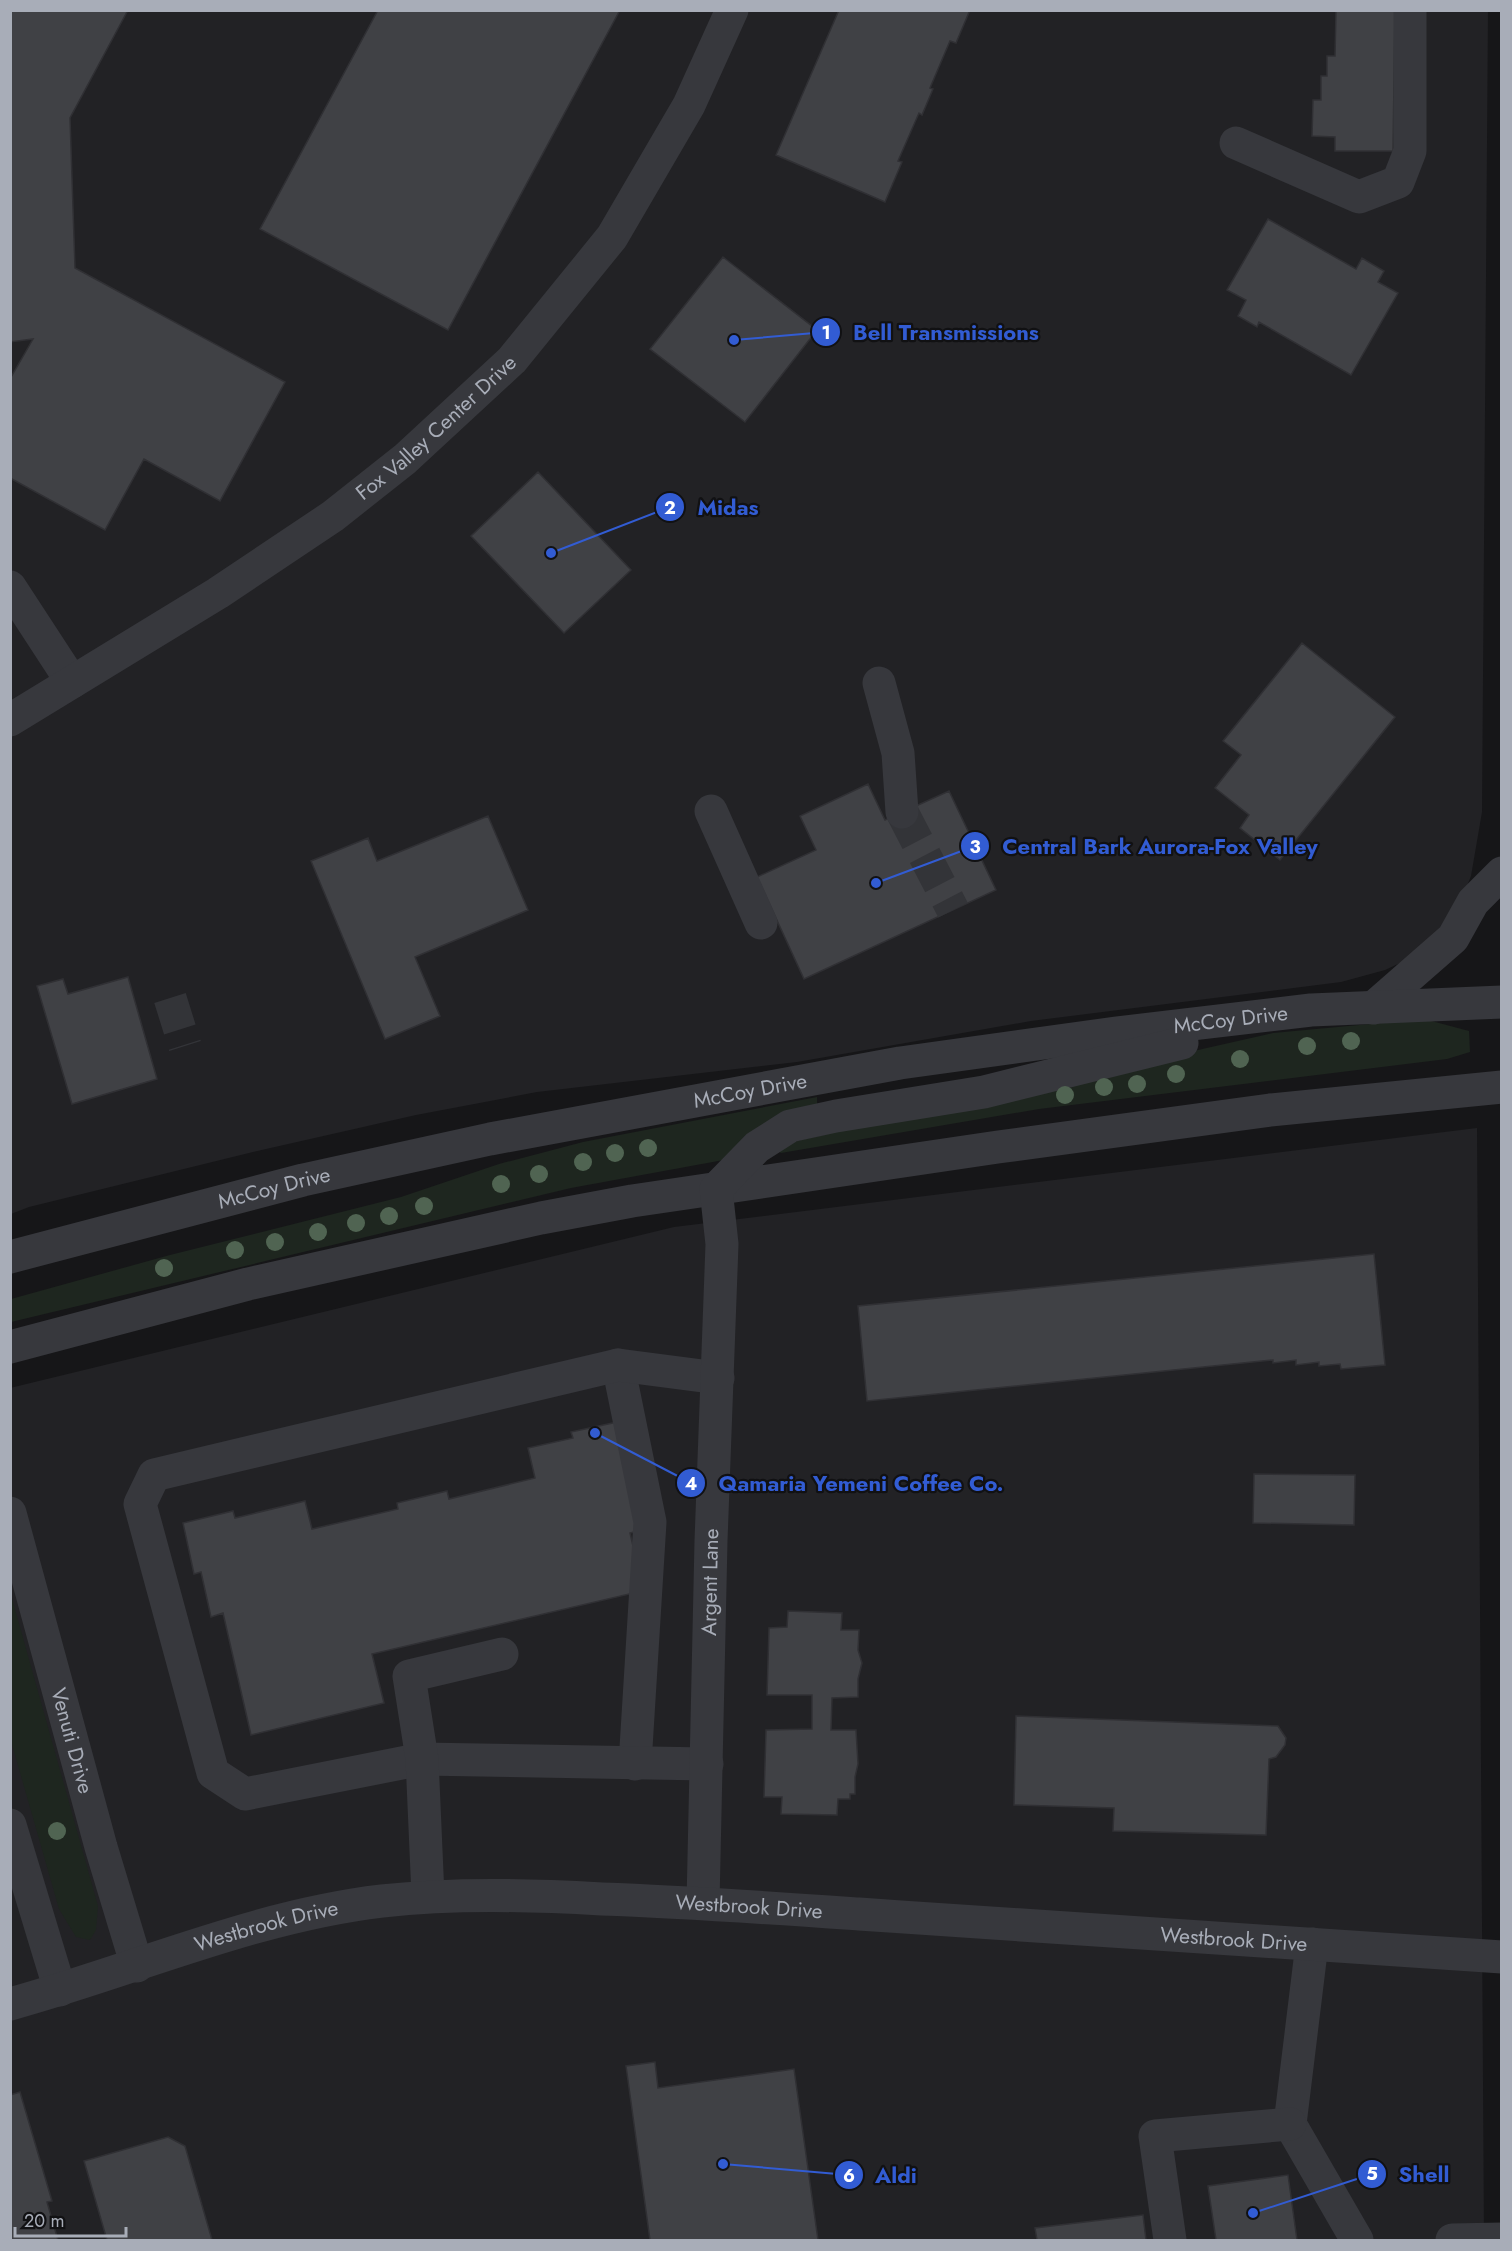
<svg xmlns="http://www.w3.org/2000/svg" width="1512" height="2251" viewBox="0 0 1512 2251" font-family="Jost,sans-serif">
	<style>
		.built { fill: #222225 }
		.green { fill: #1e261f }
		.building { fill: #404145; stroke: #303034; stroke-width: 1.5 }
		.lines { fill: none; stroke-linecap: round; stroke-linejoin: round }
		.minor-tunnel { stroke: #333438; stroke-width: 33; stroke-dasharray: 33 16; stroke-linecap: butt }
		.minor { stroke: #37383d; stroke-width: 33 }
		.tree { fill: #506452 }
		.labels { text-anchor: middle; stroke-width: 4.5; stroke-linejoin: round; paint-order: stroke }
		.street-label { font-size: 21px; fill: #a8adb8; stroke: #111113 }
		.leader { fill: none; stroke: #325cd3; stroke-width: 2 }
		.callout-dot { fill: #325cd3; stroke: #111113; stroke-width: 2 }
		.mark-label { font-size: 18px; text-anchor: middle; font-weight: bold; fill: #fff }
		.callout-label { font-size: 22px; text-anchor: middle; font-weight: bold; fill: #325cd3; stroke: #111113; stroke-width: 4.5; stroke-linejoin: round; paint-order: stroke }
	</style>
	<rect width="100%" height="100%" fill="#161618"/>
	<path class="built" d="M 11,11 L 1488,11 L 1482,812 L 1471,876 L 1454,918 L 1424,952 L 1385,970 L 1341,982 L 1031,1021 L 797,1062 L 537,1092 L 416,1115 L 253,1152 L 29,1207 L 11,1214 Z
		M 1477,1128 L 1484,2240 L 11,2240 L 10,1388 L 674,1227 Z"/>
	<path class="green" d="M 1424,1019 L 1469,1031 L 1470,1052 L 1447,1059 L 1039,1109 L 781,1153 L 777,1150 L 779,1145 L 1273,1033 Z
		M 817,1097 L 817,1107 L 729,1159 L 571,1188 L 11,1322 L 11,1299 L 170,1255 L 401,1197 L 499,1164 L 583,1142 Z
		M 11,1595 L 98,1906 L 96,1930 L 90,1940 L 76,1937 L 59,1909 L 11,1741 Z"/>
	<path class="building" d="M 10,10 L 128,10 L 70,118 L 75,268 L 285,382 L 220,501 L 144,459 L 105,530 L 10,478 L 10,379 L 33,339 L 10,342 Z
		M 378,10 L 620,10 L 448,330 L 260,229 Z
		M 839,10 L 970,10 L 956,43 L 950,41 L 930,88 L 933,89 L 922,115 L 919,113 L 898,161 L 902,162 L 885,202 L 776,155 Z
		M 1336,10 L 1395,10 L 1393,151 L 1335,151 L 1335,137 L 1312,136 L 1313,100 L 1321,100 L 1321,76 L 1327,76 L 1327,56 L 1335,56 Z
		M 1268,219 L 1356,269 L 1362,258 L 1384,271 L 1378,282 L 1398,293 L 1351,375 L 1259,322 L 1257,327 L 1238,316 L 1246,300 L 1227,290 Z
		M 723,257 L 817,330 L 745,422 L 650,349 Z
		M 538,472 L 631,570 L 564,633 L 471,536 Z
		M 1302,643 L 1395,717 L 1280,860 L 1240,828 L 1249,815 L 1215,788 L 1241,755 L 1223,741 Z
		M 868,784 L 885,820 L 949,791 L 996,890 L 804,979 L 757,877 L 816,850 L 800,816 Z
		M 488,816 L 528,910 L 415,957 L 440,1016 L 385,1039 L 311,861 L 368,838 L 377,861 Z
		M 128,977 L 157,1079 L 72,1104 L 37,986 L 63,979 L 68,994 Z
		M 1374,1254 L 1385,1365 L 1341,1369 L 1340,1364 L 1319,1366 L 1319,1362 L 1296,1365 L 1296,1360 L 1273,1363 L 1273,1360 L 867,1401 L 858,1306 Z
		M 622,1421 L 638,1531 L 630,1533 L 639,1572 L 638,1592 L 372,1654 L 384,1703 L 251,1735 L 223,1613 L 211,1617 L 201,1572 L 194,1574 L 183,1523 L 233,1511 L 235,1518 L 305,1501 L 312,1529 L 398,1509 L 397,1503 L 447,1491 L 449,1499 L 535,1478 L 528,1448 L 573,1438 L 571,1432 Z
		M 1254,1474 L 1355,1475 L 1354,1525 L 1253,1523 Z
		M 788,1611 L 842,1613 L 841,1630 L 859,1630 L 858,1650 L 862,1663 L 858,1679 L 858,1697 L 832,1698 L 831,1730 L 856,1730 L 858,1764 L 855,1777 L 855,1794 L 850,1794 L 850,1799 L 838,1799 L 837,1815 L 781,1814 L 782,1797 L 764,1797 L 766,1730 L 812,1729 L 812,1695 L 767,1695 L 769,1628 L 787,1627 Z
		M 1016,1716 L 1278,1726 L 1286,1738 L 1285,1745 L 1276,1757 L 1269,1759 L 1266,1835 L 1113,1831 L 1114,1808 L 1014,1805 Z
		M 655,2062 L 658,2088 L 794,2069 L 818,2240 L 650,2240 L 626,2066 Z
		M 20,2092 L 52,2201 L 47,2202 L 58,2240 L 10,2240 L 10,2095 Z
		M 168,2137 L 185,2146 L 212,2240 L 107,2240 L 84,2161 Z
		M 1288,2175 L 1297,2240 L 1216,2240 L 1208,2186 Z
		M 1143,2215 L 1146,2240 L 1037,2240 L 1035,2228 Z"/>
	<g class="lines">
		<path class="minor-tunnel" d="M 902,812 L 953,910
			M 170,998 L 185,1046"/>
		<g class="minor">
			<path d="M 1236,143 L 1359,197 L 1398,182 L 1410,151 L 1410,10"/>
			<path d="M 10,587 L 72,682"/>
			<path d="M 879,683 L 898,753 L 902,812"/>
			<path id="s1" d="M 10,720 L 218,593 L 333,516 L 405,459 L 512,360 L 612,237 L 689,105 L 732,10"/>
			<path d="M 711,811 L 761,923"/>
			<path d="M 1373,1008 L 1453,938 L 1473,902 L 1502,873"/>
			<path id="s2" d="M 10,1257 L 303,1180 L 490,1139 L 900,1063 L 1116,1033 L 1311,1010 L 1502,1002"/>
			<path d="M 10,1347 L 248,1284 L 541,1218 L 632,1201 L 998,1147 L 1270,1110 L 1502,1087"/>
			<path d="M 618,1365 L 650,1522 L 635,1764"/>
			<path id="s3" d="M 10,1513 L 101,1847 L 137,1966"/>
			<path d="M 707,1764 L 422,1759 L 245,1794 L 213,1773 L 140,1504 L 154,1475 L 618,1365 L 718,1378"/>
			<path d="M 10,1825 L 60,1990"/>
			<path d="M 428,1896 L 422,1759 L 409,1676 L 502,1654"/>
			<path id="s4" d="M 703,1903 L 711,1541 L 722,1244 L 716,1189 L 757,1147 L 790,1126 L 836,1116 L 984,1092 L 1182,1043"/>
			<path d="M 1312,1944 L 1290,2124 L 1357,2240"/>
			<path id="s5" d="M 10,2004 C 134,1970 254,1916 382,1901 C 455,1893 529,1895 602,1899 C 688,1902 773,1908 859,1914 C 1073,1929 1287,1943 1502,1957"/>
			<path d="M 1170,2240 L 1155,2136 L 1290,2124"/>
			<path d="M 1452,2240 L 1502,2239"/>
		</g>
	</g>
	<g class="tree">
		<circle cx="1351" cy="1041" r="9"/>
		<circle cx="1307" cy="1046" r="9"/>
		<circle cx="1240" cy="1059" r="9"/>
		<circle cx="1176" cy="1074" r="9"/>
		<circle cx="1137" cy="1084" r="9"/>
		<circle cx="1104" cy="1087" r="9"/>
		<circle cx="1065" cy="1095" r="9"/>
		<circle cx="648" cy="1148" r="9"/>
		<circle cx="615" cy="1153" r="9"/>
		<circle cx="583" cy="1162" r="9"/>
		<circle cx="539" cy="1174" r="9"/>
		<circle cx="501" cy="1184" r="9"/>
		<circle cx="424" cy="1206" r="9"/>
		<circle cx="389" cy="1216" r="9"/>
		<circle cx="356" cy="1223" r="9"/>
		<circle cx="318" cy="1232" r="9"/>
		<circle cx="275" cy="1242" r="9"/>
		<circle cx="235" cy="1250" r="9"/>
		<circle cx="164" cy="1268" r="9"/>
		<circle cx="57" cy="1831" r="9"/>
	</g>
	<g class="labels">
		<g class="street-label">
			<text dy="7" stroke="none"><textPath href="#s1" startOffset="518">Fox Valley Center Drive</textPath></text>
			<text dy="7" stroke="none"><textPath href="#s2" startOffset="1245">McCoy Drive</textPath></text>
			<text dy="7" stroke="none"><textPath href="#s2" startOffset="759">McCoy Drive</textPath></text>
			<text dy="7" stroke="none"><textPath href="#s2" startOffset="273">McCoy Drive</textPath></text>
			<text dy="7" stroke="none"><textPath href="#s4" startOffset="321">Argent Lane</textPath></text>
			<text dy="7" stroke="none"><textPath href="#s3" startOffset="236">Venuti Drive</textPath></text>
			<text dy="7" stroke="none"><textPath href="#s5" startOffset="754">Westbrook Drive</textPath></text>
			<text dy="7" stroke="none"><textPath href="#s5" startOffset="268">Westbrook Drive</textPath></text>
			<text dy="7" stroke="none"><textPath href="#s5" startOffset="1240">Westbrook Drive</textPath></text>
		</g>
	</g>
	<path class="leader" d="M734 340L826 332M551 553L670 507M876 883L975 846M595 1433L691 1483M1253 2213L1372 2174M723 2164L849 2175"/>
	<g class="callout-dot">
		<circle cx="734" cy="340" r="6"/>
		<circle cx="551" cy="553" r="6"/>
		<circle cx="876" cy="883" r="6"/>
		<circle cx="595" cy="1433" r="6"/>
		<circle cx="1253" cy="2213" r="6"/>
		<circle cx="723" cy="2164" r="6"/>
		<circle cx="826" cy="332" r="15"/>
		<circle cx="670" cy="507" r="15"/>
		<circle cx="975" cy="846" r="15"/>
		<circle cx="691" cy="1483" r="15"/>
		<circle cx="1372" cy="2174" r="15"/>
		<circle cx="849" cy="2175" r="15"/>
	</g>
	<g class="mark-label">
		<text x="826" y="339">1</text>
		<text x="670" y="514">2</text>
		<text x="975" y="853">3</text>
		<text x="691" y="1490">4</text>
		<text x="1372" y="2180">5</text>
		<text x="849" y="2182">6</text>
	</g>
	<g class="callout-label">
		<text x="946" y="340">Bell Transmissions</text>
		<text x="728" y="515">Midas</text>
		<text x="1160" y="854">Central Bark Aurora-Fox Valley</text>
		<text x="861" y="1491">Qamaria Yemeni Coffee Co.</text>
		<text x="1424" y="2182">Shell</text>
		<text x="896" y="2183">Aldi</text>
	</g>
	<rect width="1512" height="2251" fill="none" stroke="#a8adb8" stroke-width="24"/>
	<path d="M15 2227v9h111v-9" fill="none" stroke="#a8adb8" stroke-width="3"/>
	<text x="24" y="2227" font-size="18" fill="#a8adb8" stroke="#111113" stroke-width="4.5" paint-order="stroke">20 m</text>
</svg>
